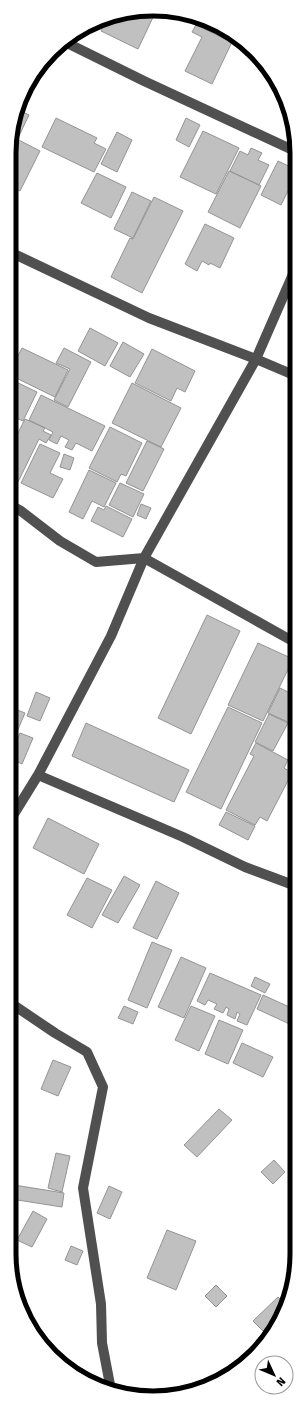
<svg xmlns="http://www.w3.org/2000/svg" width="306" height="1407" viewBox="0 0 306 1407" font-family="'Fira Sans',sans-serif">
	<style>
		.building { fill: #c0c0c0; stroke: #949494 }
		.lines { fill: none; stroke-linecap: round; stroke-linejoin: round }
		.minor { stroke: #505050; stroke-width: 10 }
		.rim { fill: none; stroke: #000; stroke-width: 5 }
	</style>
	<rect width="100%" height="100%" fill="#fff"/>
	<path class="building" d="M 156,11 L 138,49 L 101,31 L 108,18 L 116,14 Z
		M 196,25 L 232,42 L 212,84 L 185,71 L 202,37 L 192,32 Z
		M 19,110 L 29,115 L 19,136 L 11,132 Z
		M 56,118 L 97,138 L 94,143 L 106,149 L 94,172 L 42,147 Z
		M 186,118 L 200,125 L 189,147 L 176,140 Z
		M 203,131 L 239,148 L 216,194 L 180,177 Z
		M 117,132 L 132,140 L 117,172 L 101,164 Z
		M 13,137 L 40,151 L 20,191 L 10,186 L 10,144 Z
		M 251,148 L 262,153 L 258,160 L 269,165 L 259,185 L 230,171 L 240,151 L 248,155 Z
		M 278,161 L 297,170 L 297,173 L 281,205 L 261,195 Z
		M 229,171 L 261,186 L 240,228 L 208,212 Z
		M 97,173 L 126,187 L 111,218 L 81,203 Z
		M 132,192 L 151,201 L 133,238 L 114,229 Z
		M 154,197 L 183,211 L 142,293 L 111,277 L 130,238 L 133,239 Z
		M 205,224 L 234,238 L 220,268 L 210,263 L 209,265 L 202,261 L 197,271 L 185,264 Z
		M 90,328 L 118,343 L 105,366 L 78,351 Z
		M 10,342 L 18,345 L 10,361 Z
		M 123,342 L 144,354 L 130,377 L 110,366 Z
		M 22,348 L 68,370 L 55,397 L 10,375 L 10,371 Z
		M 64,348 L 91,362 L 68,407 L 54,400 L 70,369 L 56,363 Z
		M 152,349 L 195,371 L 185,392 L 177,388 L 171,401 L 135,383 Z
		M 10,379 L 37,392 L 23,421 L 10,415 Z
		M 132,383 L 181,408 L 161,447 L 112,423 Z
		M 41,395 L 105,426 L 92,451 L 76,443 L 72,450 L 65,447 L 69,440 L 61,436 L 57,444 L 49,440 L 53,432 L 29,420 Z
		M 25,419 L 45,428 L 43,431 L 51,435 L 46,443 L 39,439 L 18,482 L 10,478 L 10,449 Z
		M 110,427 L 142,443 L 126,476 L 121,474 L 117,482 L 89,468 Z
		M 10,428 L 17,432 L 10,447 Z
		M 147,441 L 164,449 L 143,491 L 126,483 Z
		M 40,444 L 60,453 L 50,473 L 63,479 L 53,498 L 21,483 Z
		M 64,454 L 74,458 L 70,470 L 60,467 Z
		M 89,470 L 116,483 L 104,507 L 92,501 L 83,519 L 69,512 Z
		M 120,483 L 144,494 L 133,517 L 109,505 Z
		M 141,504 L 151,508 L 146,519 L 137,515 Z
		M 106,506 L 132,519 L 123,537 L 91,521 L 98,507 L 104,510 Z
		M 207,615 L 240,631 L 191,734 L 158,718 Z
		M 258,643 L 293,659 L 263,721 L 228,705 Z
		M 280,688 L 296,696 L 296,705 L 288,722 L 268,713 Z
		M 36,692 L 50,698 L 40,721 L 27,716 Z
		M 10,707 L 25,713 L 16,734 L 10,732 Z
		M 228,707 L 262,723 L 221,809 L 186,792 Z
		M 269,714 L 288,723 L 273,751 L 255,742 Z
		M 86,723 L 189,770 L 174,802 L 72,756 Z
		M 20,733 L 33,738 L 22,764 L 10,758 Z
		M 256,743 L 288,760 L 284,768 L 292,773 L 267,821 L 260,817 L 255,825 L 226,810 L 254,756 L 250,754 Z
		M 296,765 L 296,781 L 290,778 Z
		M 226,812 L 255,826 L 248,840 L 219,825 Z
		M 48,818 L 99,844 L 84,874 L 33,848 Z
		M 124,876 L 140,885 L 118,923 L 102,915 Z
		M 87,878 L 112,890 L 92,928 L 67,915 Z
		M 156,881 L 179,893 L 157,939 L 133,928 Z
		M 152,942 L 172,950 L 147,1008 L 128,1000 Z
		M 181,957 L 206,968 L 184,1018 L 158,1007 Z
		M 210,973 L 261,995 L 247,1025 L 237,1021 L 240,1014 L 237,1012 L 235,1019 L 227,1015 L 229,1009 L 226,1007 L 223,1013 L 214,1009 L 217,1004 L 208,1000 L 205,1005 L 197,1001 Z
		M 255,977 L 270,984 L 265,993 L 251,986 Z
		M 296,994 L 296,1004 L 292,1002 Z
		M 263,995 L 296,1010 L 296,1027 L 257,1009 Z
		M 124,1006 L 138,1012 L 133,1024 L 118,1018 Z
		M 191,1006 L 215,1016 L 199,1051 L 175,1040 Z
		M 219,1020 L 243,1030 L 228,1064 L 205,1054 Z
		M 242,1043 L 273,1057 L 263,1077 L 233,1063 Z
		M 53,1060 L 71,1067 L 58,1096 L 41,1089 Z
		M 219,1109 L 232,1120 L 197,1157 L 184,1145 Z
		M 56,1153 L 70,1156 L 62,1192 L 48,1188 Z
		M 274,1160 L 285,1172 L 273,1184 L 261,1172 Z
		M 14,1185 L 64,1193 L 62,1207 L 11,1199 Z
		M 109,1186 L 122,1192 L 110,1219 L 97,1213 Z
		M 33,1211 L 47,1219 L 32,1247 L 17,1240 Z
		M 167,1230 L 196,1241 L 176,1290 L 147,1278 Z
		M 71,1246 L 83,1251 L 77,1265 L 65,1260 Z
		M 216,1285 L 227,1296 L 216,1307 L 205,1296 Z
		M 278,1297 L 286,1305 L 285,1310 L 263,1331 L 253,1321 Z"/>
	<g class="lines">
		<path class="minor" d="M 63,41 L 144,81 L 297,152
			M 10,252 L 149,318 L 256,359 L 296,376
			M 10,505 L 21,511 L 60,541 L 96,562 L 144,558 L 296,643
			M 9,822 L 38,775
			M 296,886 L 245,867 L 183,837 L 38,775 L 111,636 L 144,558 L 256,359 L 297,265
			M 9,1002 L 55,1033 L 87,1052 L 103,1087 L 83,1188 L 101,1304 L 102,1343 L 111,1390"/>
	</g>
	<path d="M0 0H306V1407H0ZM153 16H153A137 137 0 0 1 290 153V1254A137 137 0 0 1 153 1391H153A137 137 0 0 1 16 1254V153A137 137 0 0 1 153 16Z" fill="#fff" fill-rule="evenodd"/>
	<path class="rim" d="M153 16H153A137 137 0 0 1 290 153V1254A137 137 0 0 1 153 1391H153A137 137 0 0 1 16 1254V153A137 137 0 0 1 153 16Z"/>
	<g transform="translate(274 1375) rotate(134)"><circle r="19" fill="#ffffff" stroke="#999999"/>
	<path d="M0-3L7 15L0 10L-7 15Z" fill="#000000"/>
	<text y="-6" font-size="11" font-weight="bold" text-anchor="middle" fill="#000000">N</text>
	</g>
</svg>
